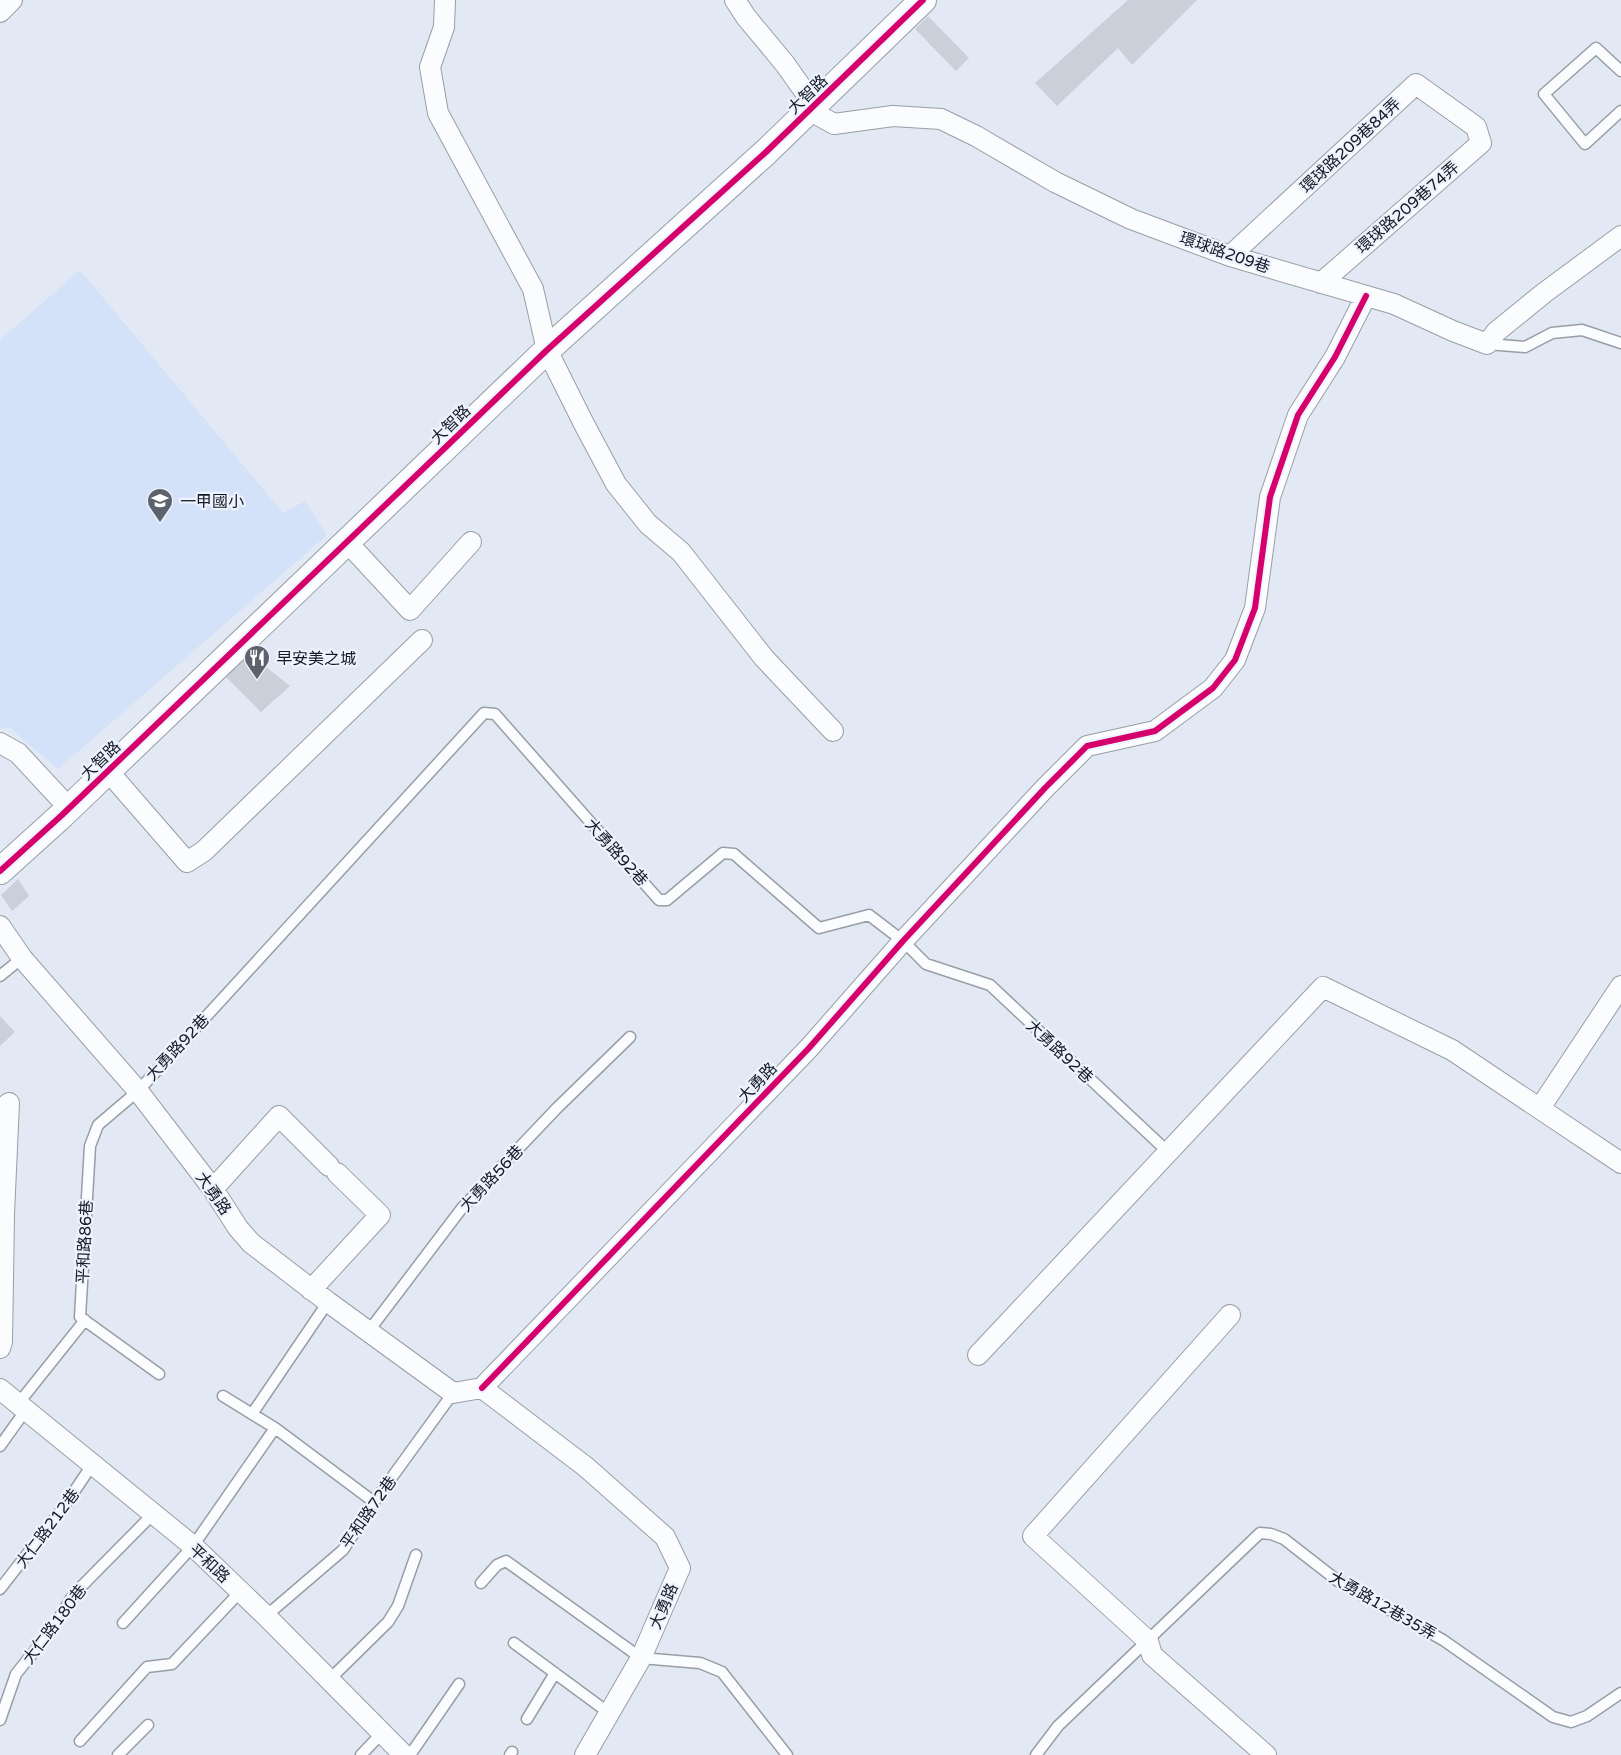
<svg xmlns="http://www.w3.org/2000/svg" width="1621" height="1755" viewBox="0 0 1621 1755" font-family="'Varela Round','Noto Sans TC',sans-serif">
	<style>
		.built { fill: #d3e1f9 }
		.building { fill: #c9d0d9 }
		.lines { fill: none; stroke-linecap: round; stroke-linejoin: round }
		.service-casing { stroke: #989ea6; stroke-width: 13 }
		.minor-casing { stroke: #989ea6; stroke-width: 22 }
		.tertiary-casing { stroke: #989ea6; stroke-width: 28 }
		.service { stroke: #fbfcfd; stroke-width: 10 }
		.minor { stroke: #fbfcfd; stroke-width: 20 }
		.tertiary { stroke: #fbfcfd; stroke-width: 26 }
		.cycleway-casing { stroke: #edf3fe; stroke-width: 10 }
		.cycleway { stroke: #d6006c; stroke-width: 6 }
		.labels { text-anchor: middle; stroke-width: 4.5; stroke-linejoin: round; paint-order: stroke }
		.street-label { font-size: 16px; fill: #151a24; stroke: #edf3fe }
		.poi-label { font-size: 16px; fill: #151a24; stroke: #edf3fe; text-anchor: start }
	</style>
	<rect width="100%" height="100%" fill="#e2e9f4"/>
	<path class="built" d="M 80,270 L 283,513 L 305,501 L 327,535 L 58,769 L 10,728 L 0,729 L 0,340 Z"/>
	<path class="building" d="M 1128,0 L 1197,0 L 1132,65 L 1118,48 L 1057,106 L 1035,83 Z
		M 928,16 L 969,58 L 956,71 L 915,29 Z
		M 250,654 L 290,686 L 261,712 L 225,676 Z
		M 18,879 L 29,896 L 12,911 L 1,895 Z
		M 0,1016 L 15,1032 L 0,1046 Z"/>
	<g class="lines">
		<defs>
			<path id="service" d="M 1621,71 L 1596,48 L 1544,94 L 1585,144 L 1621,111
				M 1487,344 L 1525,347 L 1552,333 L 1582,330 L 1621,343
				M 0,976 L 22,958
				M 368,1332 L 462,1208 L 557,1108 L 630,1037
				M 159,1374 L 80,1317 L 90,1146 L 98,1125 L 138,1091 L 484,713 L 495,714 L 659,900 L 667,900 L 723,853 L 734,854 L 819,928 L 869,915 L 903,941 L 926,964 L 990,985 L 1168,1152
				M 223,1396 L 275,1428 L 374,1502
				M 18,1404 L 85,1320
				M 252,1414 L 328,1302
				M 0,1446 L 25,1411
				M 481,1583 L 497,1565 L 506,1561 L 641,1658 L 700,1663 L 722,1672 L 787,1755
				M 0,1589 L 63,1508 L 92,1465
				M 266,1616 L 343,1550 L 374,1502 L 453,1393
				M 123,1623 L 193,1546 L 275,1428
				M 514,1643 L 609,1713
				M 329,1680 L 388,1622 L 398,1606 L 416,1555
				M 527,1719 L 555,1673
				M 0,1720 L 16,1674 L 53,1628 L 74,1594 L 153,1514
				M 80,1741 L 147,1667 L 172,1664 L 240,1592
				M 118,1755 L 148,1725
				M 361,1755 L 381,1734
				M 410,1755 L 459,1684
				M 510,1755 L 512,1752
				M 1036,1755 L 1058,1726 L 1260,1533 L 1271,1534 L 1284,1539 L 1338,1581 L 1443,1640 L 1553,1717 L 1571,1722 L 1587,1716 L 1621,1693"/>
			<path id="minor" d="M 445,0 L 444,27 L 430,67 L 438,113 L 533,289 L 547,350 L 584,424 L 616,484 L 648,524 L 681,552 L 764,658 L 833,731
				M 735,0 L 746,17 L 785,64 L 814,105
				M 0,12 L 12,0
				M 809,110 L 834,124 L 893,116 L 941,119 L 976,136 L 1055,182 L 1131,219 L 1230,256 L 1394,304 L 1453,331 L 1487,344 L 1496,332 L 1544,293 L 1621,236
				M 1230,256 L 1416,84 L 1476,127 L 1481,143 L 1321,283
				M 347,542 L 410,610 L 471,542
				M 0,743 L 18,753 L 69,808
				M 108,771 L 187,862 L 204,851 L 422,640
				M 0,926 L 22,958 L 138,1091 L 213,1189 L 238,1228 L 251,1243 L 328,1302 L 453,1393 L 482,1388 L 586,1467 L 665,1537 L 680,1568 L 641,1658 L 585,1755
				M 1540,1108 L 1621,986
				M 0,1111 L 9,1103 L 4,1214 L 2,1342 L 0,1348
				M 213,1189 L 279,1116 L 329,1166
				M 311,1290 L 380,1215 L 337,1173
				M 1230,1315 L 1033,1536 L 1148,1641 L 1152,1655 L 1266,1755
				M 978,1355 L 1323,987 L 1452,1050 L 1621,1163
				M 482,1388 L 809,1048 L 903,941 L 1045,788 L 1087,746 L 1155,731 L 1213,688 L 1235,660 L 1255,608 L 1270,497 L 1298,415 L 1335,357 L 1366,296
				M 0,1389 L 193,1546 L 266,1616 L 404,1755"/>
			<path id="tertiary" d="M 0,871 L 62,815 L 547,350 L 766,152 L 923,0"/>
		</defs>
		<use href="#service" class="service-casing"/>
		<use href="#minor" class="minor-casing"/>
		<use href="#tertiary" class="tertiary-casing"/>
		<use href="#service" class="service"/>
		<use href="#minor" class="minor"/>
		<use href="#tertiary" class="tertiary"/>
		<defs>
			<path id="cycleway" d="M 0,871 L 62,815 L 547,350 L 766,152 L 923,0
				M 482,1388 L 809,1048 L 903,941 L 1045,788 L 1087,746 L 1155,731 L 1213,688 L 1235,660 L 1255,608 L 1270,497 L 1298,415 L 1335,357 L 1366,296"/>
		</defs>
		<use href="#cycleway" class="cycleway-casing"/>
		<use href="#cycleway" class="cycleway"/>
	</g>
	<defs>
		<symbol id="school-pin" viewBox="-11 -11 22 30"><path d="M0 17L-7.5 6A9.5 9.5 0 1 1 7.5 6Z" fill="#5d626d" stroke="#edf3fe"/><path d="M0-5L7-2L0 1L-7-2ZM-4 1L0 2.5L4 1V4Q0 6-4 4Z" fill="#fff"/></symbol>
		<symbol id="restaurant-pin" viewBox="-11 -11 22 30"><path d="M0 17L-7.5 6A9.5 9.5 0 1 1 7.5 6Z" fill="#5d626d" stroke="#edf3fe"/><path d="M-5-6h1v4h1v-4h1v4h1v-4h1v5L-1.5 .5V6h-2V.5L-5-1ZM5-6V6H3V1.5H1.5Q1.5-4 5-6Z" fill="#fff"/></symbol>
	</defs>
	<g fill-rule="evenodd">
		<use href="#school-pin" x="145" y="486" width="30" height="40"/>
		<use href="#restaurant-pin" x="242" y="643" width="30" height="40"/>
	</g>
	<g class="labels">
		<g class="street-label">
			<text transform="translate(807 94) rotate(-44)" y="6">大智路</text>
			<text transform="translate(1350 145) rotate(-43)" y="6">環球路209巷84弄</text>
			<text transform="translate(1407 207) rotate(-41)" y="6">環球路209巷74弄</text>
			<text transform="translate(1225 252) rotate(19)" y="6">環球路209巷</text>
			<text transform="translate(450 424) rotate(-44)" y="6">大智路</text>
			<text transform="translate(100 760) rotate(-44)" y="6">大智路</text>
			<text transform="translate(617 852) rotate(48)" y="6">大勇路92巷</text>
			<text transform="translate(177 1047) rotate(-47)" y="6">大勇路92巷</text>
			<text transform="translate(1060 1051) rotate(43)" y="6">大勇路92巷</text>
			<text transform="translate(757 1082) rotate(-46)" y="6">大勇路</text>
			<text transform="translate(491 1178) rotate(-47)" y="6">大勇路56巷</text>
			<text transform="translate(214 1193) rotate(55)" y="6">大勇路</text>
			<text transform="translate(84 1242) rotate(-87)" y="6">平和路86巷</text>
			<text transform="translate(368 1512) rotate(-55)" y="6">平和路72巷</text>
			<text transform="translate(47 1528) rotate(-53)" y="6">大仁路212巷</text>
			<text transform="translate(210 1563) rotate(43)" y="6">平和路</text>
			<text transform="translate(1383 1605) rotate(30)" y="6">大勇路12巷35弄</text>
			<text transform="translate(663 1606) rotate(-67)" y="6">大勇路</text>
			<text transform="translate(54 1624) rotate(-53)" y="6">大仁路180巷</text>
		</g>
		<g class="poi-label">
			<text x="180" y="507">一甲國小</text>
			<text x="276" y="664">早安美之城</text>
		</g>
	</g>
</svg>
